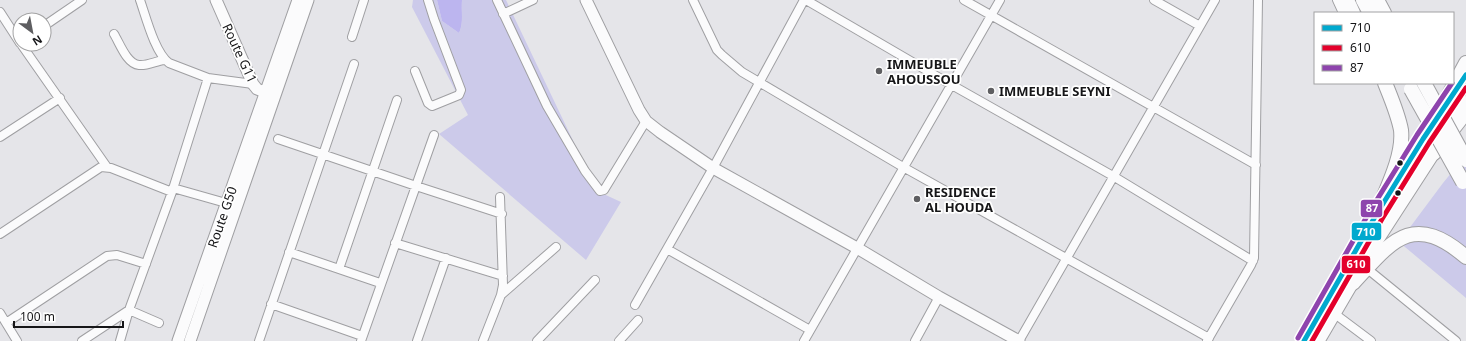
<svg xmlns="http://www.w3.org/2000/svg" width="1466" height="341" viewBox="0 0 1466 341" font-family="'Noto Sans',sans-serif">
	<style>
		.green { fill: #cccaea }
		.water { fill: #bcb5ef }
		.lines { fill: none; stroke-linecap: round; stroke-linejoin: round }
		.street-casing { stroke: #9f9fa2; stroke-width: 10 }
		.secondary-casing { stroke: #9f9fa2; stroke-width: 13 }
		.primary-casing { stroke: #9f9fa2; stroke-width: 14 }
		.highway-casing { stroke: #9f9fa2; stroke-width: 16 }
		.street { stroke: #fbfbfc; stroke-width: 8 }
		.secondary { stroke: #fbfbfc; stroke-width: 11 }
		.primary { stroke: #fbfbfc; stroke-width: 12 }
		.highway { stroke: #fbfbfc; stroke-width: 14 }
		.highway-bridge-casing { stroke: #9f9fa2; stroke-width: 16; stroke-linecap: butt }
		.highway-bridge { stroke: #fbfbfc; stroke-width: 14 }
		.bus-1-casing { stroke: #fff; stroke-width: 8 }
		.bus-2-casing { stroke: #fff; stroke-width: 8 }
		.bus-3-casing { stroke: #fff; stroke-width: 8 }
		.bus-1 { stroke: #00a9ce; stroke-width: 5 }
		.bus-2 { stroke: #e4002b; stroke-width: 5 }
		.bus-3 { stroke: #8e44ad; stroke-width: 5 }
		.poi-dot { fill: #5e5e61; stroke: #fff; stroke-width: 1.5 }
		.bus-dot { fill: #161618; stroke: #fff; stroke-width: 1.5 }
		.labels { text-anchor: middle; stroke-width: 3.5; stroke-linejoin: round; paint-order: stroke }
		.street-label { font-size: 13px; fill: #161618; stroke: #fff }
		.poi-label { font-size: 13px; font-weight: bold; fill: #161618; stroke: #fff; text-anchor: start }
		.line-badge { stroke: #fff; stroke-width: 1.5 }
		.badge-label { font-size: 11px; text-anchor: middle; font-weight: bold; fill: #fff }
	</style>
	<rect width="100%" height="100%" fill="#e5e5e9"/>
	<path class="green" d="M 413,0 L 437,0 L 442,21 L 459,33 C 464,23 461,12 462,0 L 506,0 L 597,191 L 621,202 L 586,260 L 439,134 L 468,115 L 412,7 Z
		M 1466,155 L 1466,298 L 1399,242 L 1443,183 Z"/>
	<path class="water" d="M 437,0 L 462,0 C 461,12 464,23 459,33 L 442,21 Z"/>
	<g class="lines">
		<defs>
			<path id="street" d="M 140,0 C 146,17 155,53 169,63 L 208,78 L 253,84
				M 497,0 L 547,106 L 585,171 L 600,191 L 604,190 L 646,121
				M 693,0 L 717,50 L 722,55 L 742,72 L 903,167 L 1209,338
				M 806,0 L 950,84 L 1113,176 L 1253,261
				M 964,0 L 1256,165
				M 1154,0 L 1200,26
				M 1337,0 L 1343,13
				M 0,12 L 20,43
				M 503,14 L 533,0
				M 44,26 L 82,0
				M 114,34 C 120,44 127,64 139,65 C 147,66 156,61 164,60
				M 352,37 L 364,0
				M 21,44 L 107,167
				M 415,71 L 428,103 L 432,106 L 459,95 L 461,90 L 434,19 L 428,0
				M 0,137 L 60,98
				M 278,139 L 416,186 L 502,214
				M 173,188 L 226,203
				M 0,234 L 101,167 L 111,168 L 172,192
				M 395,243 L 503,276
				M 667,249 L 810,330
				M 289,252 L 380,283
				M 1365,267 L 1456,341
				M 339,269 L 397,100
				M 501,295 L 556,247
				M 271,304 L 362,336
				M 635,305 L 713,168 L 804,0
				M 0,313 L 6,323 L 107,256 L 117,255 L 146,264
				M 1335,314 L 1371,341
				M 6,323 L 17,341
				M 82,341 L 129,310 L 159,323
				M 120,341 L 129,310 L 172,192 L 208,78
				M 259,341 L 354,64
				M 361,341 L 434,135
				M 417,341 L 446,258
				M 483,341 L 501,295 L 503,285 L 500,197
				M 537,341 L 595,280
				M 619,341 L 638,320
				M 804,341 L 1000,0
				M 915,341 L 939,297
				M 1019,341 L 1215,0
				M 1207,341 L 1251,265 L 1254,258 L 1258,0"/>
			<path id="secondary" d="M 216,0 L 253,84 L 257,89 L 272,95
				M 586,0 L 639,110 L 646,121 L 660,132 L 713,168 L 857,248 L 939,297 L 1019,341
				M 178,341 L 298,0
				M 190,341 L 308,0
				M 1304,341 L 1376,215
				M 1319,341 L 1353,283"/>
			<path id="primary" d="M 1455,119 L 1466,102
				M 1390,193 L 1436,119
				M 1359,272 L 1371,250 L 1439,145"/>
			<path id="highway" d="M 1347,0 L 1353,13
				M 1363,0 L 1370,13
				M 1377,0 L 1384,13
				M 1436,119 L 1466,63
				M 1434,153 L 1466,112
				M 1376,215 C 1386,190 1404,156 1401,130 C 1398,114 1391,98 1385,83
				M 1353,283 C 1392,241 1412,211 1466,257"/>
		</defs>
		<use href="#street" class="street-casing"/>
		<use href="#secondary" class="secondary-casing"/>
		<use href="#primary" class="primary-casing"/>
		<use href="#highway" class="highway-casing"/>
		<use href="#street" class="street"/>
		<use href="#secondary" class="secondary"/>
		<use href="#primary" class="primary"/>
		<use href="#highway" class="highway"/>
		<defs>
			<path id="highway-bridge" d="M 1424,83 L 1466,160
				M 1411,89 L 1463,182"/>
		</defs>
		<use href="#highway-bridge" class="highway-bridge-casing"/>
		<use href="#highway-bridge" class="highway-bridge"/>
		<defs>
			<path id="bus-1" d="M 1304,341 L 1376,215 L 1423,139 L 1466,75"/>
			<path id="bus-2" d="M 1312,341 L 1382,219 L 1429,143 L 1466,88"/>
			<path id="bus-3" d="M 1298,338 L 1370,211 L 1417,135 L 1452,83"/>
		</defs>
		<use href="#bus-1" class="bus-1-casing"/>
		<use href="#bus-2" class="bus-2-casing"/>
		<use href="#bus-3" class="bus-3-casing"/>
		<use href="#bus-1" class="bus-1"/>
		<use href="#bus-2" class="bus-2"/>
		<use href="#bus-3" class="bus-3"/>
	</g>
	<g class="poi-dot">
		<circle cx="879" cy="71" r="4"/>
		<circle cx="991" cy="91" r="4"/>
		<circle cx="917" cy="199" r="4"/>
	</g>
	<g class="bus-dot">
		<circle cx="1400" cy="163" r="3.5"/>
		<circle cx="1398" cy="193" r="3.5"/>
	</g>
	<g class="labels">
		<g class="street-label">
			<text transform="translate(240 53) rotate(65)" y="5">Route G11</text>
			<text transform="translate(222 217) rotate(-71)" y="5">Route G50</text>
		</g>
		<g class="poi-label">
			<text x="887" y="69">IMMEUBLE<tspan x="887" dy="15">AHOUSSOU</tspan></text>
			<text x="999" y="96">IMMEUBLE SEYNI</text>
			<text x="925" y="197">RESIDENCE<tspan x="925" dy="15">AL HOUDA</tspan></text>
		</g>
	</g>
	<g class="line-badge">
		<rect x="1360" y="199" width="23" height="19" rx="4" fill="#8e44ad"/>
		<rect x="1351" y="222" width="31" height="19" rx="4" fill="#00a9ce"/>
		<rect x="1341" y="255" width="30" height="19" rx="4" fill="#e4002b"/>
	</g>
	<g class="badge-label">
		<text x="1372" y="212">87</text>
		<text x="1366" y="236">710</text>
		<text x="1356" y="268">610</text>
	</g>
	<rect x="1314" y="12" width="140" height="72" fill="#ffffff" stroke="#a2a2a3"/>
	<rect x="1322" y="25" width="20" height="6" fill="#00a9ce" stroke="#a2a2a3"/>
	<text x="1350" y="32" font-size="12" fill="#161618">710</text>
	<rect x="1322" y="45" width="20" height="6" fill="#e4002b" stroke="#a2a2a3"/>
	<text x="1350" y="52" font-size="12" fill="#161618">610</text>
	<rect x="1322" y="65" width="20" height="6" fill="#8e44ad" stroke="#a2a2a3"/>
	<text x="1350" y="72" font-size="12" fill="#161618">87</text>
	<g transform="translate(32 32) rotate(148)"><circle r="19" fill="#ffffff" stroke="#a2a2a3"/>
	<path d="M0-3L7 15L0 10L-7 15Z" fill="#5e5e61"/>
	<text y="-6" font-size="11" font-weight="bold" text-anchor="middle" fill="#161618">N</text>
	</g>
	<path d="M14 321v6h109v-6" fill="none" stroke="#161618" stroke-width="2"/>
	<text x="20" y="321" font-size="12" fill="#161618" stroke="#ffffff" stroke-width="3" paint-order="stroke">100 m</text>
</svg>
